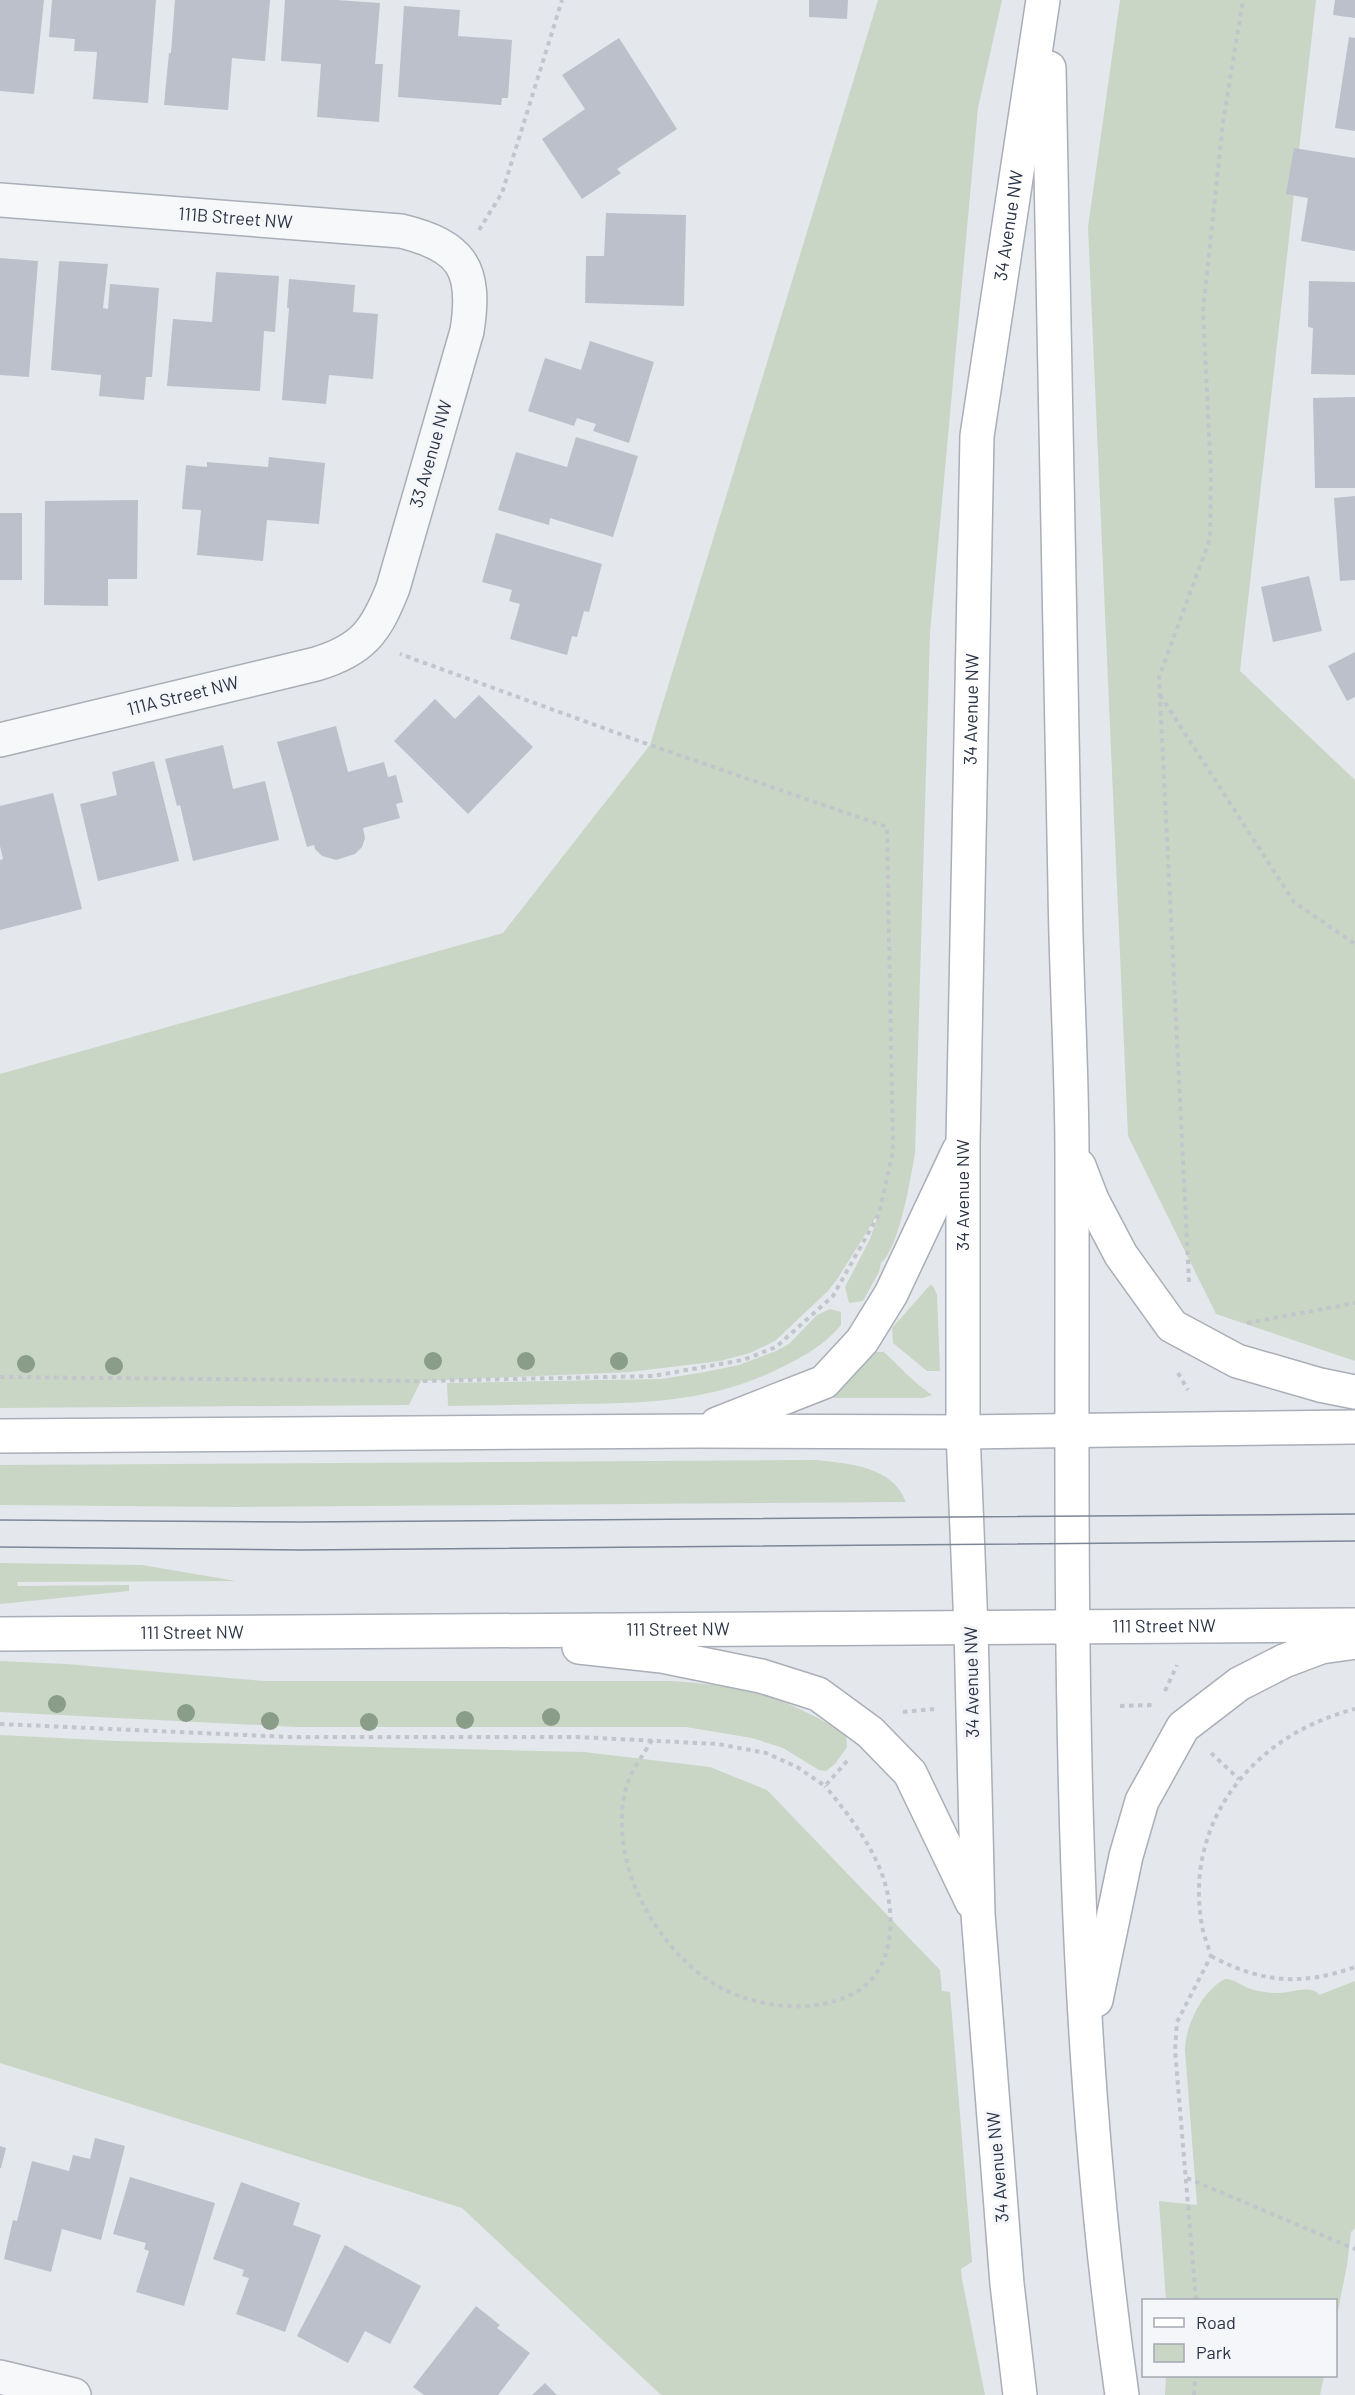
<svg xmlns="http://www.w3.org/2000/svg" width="1355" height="2395" viewBox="0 0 1355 2395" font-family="Barlow,sans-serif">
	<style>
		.green { fill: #c9d6c5 }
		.building { fill: #bbc0ca }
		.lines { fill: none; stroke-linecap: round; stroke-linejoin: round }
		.minor-casing { stroke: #a9aeb7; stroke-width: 36 }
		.secondary-casing { stroke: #a9aeb7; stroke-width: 36 }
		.path { stroke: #c2c5cb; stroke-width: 4; stroke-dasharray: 4.5 4.5; stroke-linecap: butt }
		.minor { stroke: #f7f8fa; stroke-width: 33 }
		.secondary { stroke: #fff; stroke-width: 33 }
		.tram { stroke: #7d8696; stroke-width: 1.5 }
		.tree { fill: #899d89 }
		.labels { text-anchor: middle; stroke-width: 6; stroke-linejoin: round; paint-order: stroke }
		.street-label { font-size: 18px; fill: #2b3445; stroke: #f4f6f9 }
	</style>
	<rect width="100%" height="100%" fill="#e4e7ec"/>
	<path class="green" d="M 878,0 L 1002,0 L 978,108 L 930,633 L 915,1153 C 911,1177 899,1249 881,1263 L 879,1272 L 863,1301 L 849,1303 L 845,1287 L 870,1239 L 879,1212 L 838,1278 L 828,1291 L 775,1341 L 750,1353 L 720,1361 L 630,1372 L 421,1381 L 409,1405 L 0,1408 L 0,1074 L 503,933 L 650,745 Z
		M 1120,0 L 1316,0 L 1240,671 L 1355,780 L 1355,1361 L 1216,1314 L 1128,1136 L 1088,227 Z
		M 930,1285 L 933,1286 L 937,1295 L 940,1371 L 927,1371 L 893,1343 L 892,1328 Z
		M 830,1309 L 841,1312 L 841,1325 C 826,1343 807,1355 786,1365 C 719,1401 647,1404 572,1404 C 530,1405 489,1405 448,1406 L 447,1383 L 661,1379 L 705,1372 L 739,1365 L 776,1351 L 789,1344 L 817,1315 Z
		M 872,1352 L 884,1352 C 900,1367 914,1383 932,1395 L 923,1398 L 833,1398 L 832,1395 Z
		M 817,1460 C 850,1464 892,1466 906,1502 L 237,1507 L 0,1505 L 0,1465 Z
		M 0,1563 L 142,1565 L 236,1581 L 17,1582 L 18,1586 L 129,1585 L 129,1591 L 0,1604 Z
		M 0,1661 L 66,1664 L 264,1681 L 673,1681 C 742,1686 787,1696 846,1735 L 847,1747 L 835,1764 L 826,1771 L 819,1770 L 783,1748 L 752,1738 L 686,1727 L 296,1727 L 0,1712 Z
		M 0,1735 L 117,1741 L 584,1752 L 710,1767 L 767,1790 L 940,1970 L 942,1991 L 950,1992 L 972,2262 L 961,2269 L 962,2279 L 985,2395 L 661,2395 L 462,2208 L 0,2063 Z
		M 1225,1979 C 1235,1979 1241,1986 1251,1989 C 1260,1992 1270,1993 1279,1993 C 1292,1993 1312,1984 1319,1995 L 1355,1981 L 1355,2228 L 1351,2232 L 1347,2265 L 1336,2321 L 1336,2300 L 1166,2300 L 1159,2201 L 1197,2205 L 1185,2050 C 1185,2026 1203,1990 1225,1979 Z
		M 1166,2376 L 1324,2376 L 1320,2395 L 1165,2395 Z"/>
	<path class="building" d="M 0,0 L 44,0 L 34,94 L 0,91 Z
		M 52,0 L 156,0 L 148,103 L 93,99 L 97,52 L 74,51 L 75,39 L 49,37 Z
		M 175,0 L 270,0 L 265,61 L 232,58 L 228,110 L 164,105 L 169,53 L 171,53 Z
		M 285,0 L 337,0 L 380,3 L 375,64 L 383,64 L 379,122 L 317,117 L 321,64 L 281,61 Z
		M 809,0 L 848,0 L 847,19 L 809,17 Z
		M 1335,0 L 1355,0 L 1355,18 L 1333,15 Z
		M 404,6 L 460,10 L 458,36 L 512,40 L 508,98 L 502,98 L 501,105 L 398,97 Z
		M 1349,37 L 1355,38 L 1355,131 L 1335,128 Z
		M 619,38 L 677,129 L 617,169 L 621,173 L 582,199 L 542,139 L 585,109 L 562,75 Z
		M 1294,148 L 1355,158 L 1355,251 L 1301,241 L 1308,198 L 1286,194 Z
		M 606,213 L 686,215 L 684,306 L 585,303 L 586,256 L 604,256 Z
		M 0,258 L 38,261 L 29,377 L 0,375 Z
		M 59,261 L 108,264 L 103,308 L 108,309 L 110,284 L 159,288 L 152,377 L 146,377 L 144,400 L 99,396 L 101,375 L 51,370 Z
		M 216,272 L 279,276 L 275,332 L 264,331 L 260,391 L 167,386 L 173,319 L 212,322 Z
		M 289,279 L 355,285 L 353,312 L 378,314 L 373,379 L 329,375 L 326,404 L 282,400 L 289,308 L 287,308 Z
		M 1309,281 L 1355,282 L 1355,375 L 1311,374 L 1313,328 L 1308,327 Z
		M 590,341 L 654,362 L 629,443 L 593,431 L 596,424 L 577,418 L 574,426 L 528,411 L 545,358 L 581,370 Z
		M 1355,397 L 1355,488 L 1315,488 L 1313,398 Z
		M 576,437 L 638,456 L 613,537 L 550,518 L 549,525 L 498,510 L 516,452 L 567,467 Z
		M 269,457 L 325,463 L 319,524 L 267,520 L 263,561 L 197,555 L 201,510 L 182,509 L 186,465 L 207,467 L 207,462 L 268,467 Z
		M 1355,496 L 1355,580 L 1340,581 L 1334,498 Z
		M 138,500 L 137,579 L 108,579 L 108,606 L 44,605 L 45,501 Z
		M 0,513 L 22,513 L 22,580 L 0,580 Z
		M 496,533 L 602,564 L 589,612 L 584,611 L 577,637 L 572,636 L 567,655 L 510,639 L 520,604 L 509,601 L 512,590 L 482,582 Z
		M 1309,576 L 1322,631 L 1273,642 L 1261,587 Z
		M 1355,652 L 1355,697 L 1347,701 L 1328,666 Z
		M 479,695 L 533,747 L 468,814 L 394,741 L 435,699 L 455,719 Z
		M 336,726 L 348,772 L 384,762 L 388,777 L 396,775 L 403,802 L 396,804 L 400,818 L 363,828 L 365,838 L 362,847 L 355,854 L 336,860 L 322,856 L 315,849 L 314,845 L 307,847 L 277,742 Z
		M 223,745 L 233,789 L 265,781 L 279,840 L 193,861 L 180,805 L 177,806 L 165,759 Z
		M 154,761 L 179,861 L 98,881 L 80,804 L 117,795 L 112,772 Z
		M 53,793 L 82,909 L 0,930 L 0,860 L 3,859 L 0,846 L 0,806 Z
		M 95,2138 L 125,2146 L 101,2240 L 62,2229 L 51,2272 L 4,2259 L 13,2220 L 17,2221 L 32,2161 L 69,2171 L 73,2155 L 90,2159 Z
		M 0,2146 L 6,2148 L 1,2168 L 0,2168 Z
		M 130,2177 L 215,2203 L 184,2306 L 136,2292 L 149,2251 L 144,2249 L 146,2243 L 113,2234 Z
		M 241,2182 L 300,2203 L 293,2225 L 321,2235 L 285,2332 L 236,2314 L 249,2278 L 242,2276 L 244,2270 L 213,2259 Z
		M 345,2245 L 421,2286 L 390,2344 L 365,2331 L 348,2363 L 297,2336 Z
		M 476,2306 L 500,2325 L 497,2328 L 530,2353 L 498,2395 L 424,2395 L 413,2387 Z
		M 545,2383 L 557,2395 L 532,2395 Z"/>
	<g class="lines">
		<defs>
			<g id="minor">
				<path id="s1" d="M 0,200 L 401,231 C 462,246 477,268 467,331 L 393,588 C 376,631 363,650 316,664 L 0,740"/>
				<path d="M 0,2377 L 74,2395"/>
			</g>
			<g id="secondary">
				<path d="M 1049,68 C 1055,341 1060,614 1065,887 C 1066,977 1072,1067 1072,1156 C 1073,1569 1063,1985 1122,2395"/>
				<path d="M 1079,1166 L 1092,1200 L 1121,1255 L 1172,1326 L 1237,1361 L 1320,1385 L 1355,1392"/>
				<path d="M 717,1424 L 824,1382 L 862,1341 L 891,1294 L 959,1150"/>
				<path d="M 0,1436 L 700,1431 L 963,1432 L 1355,1427"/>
				<path id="s2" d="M 0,1634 L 1355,1625"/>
				<path d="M 579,1647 L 662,1656 L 761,1676 L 818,1694 L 870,1732 L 910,1773 L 972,1902"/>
				<path d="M 1096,2000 L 1126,1856 L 1142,1801 L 1183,1727 L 1239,1684 L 1284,1661 L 1321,1647 L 1355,1642"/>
				<path id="s3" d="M 1020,2395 L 1007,2284 L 978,1914 L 971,1628 L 963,1432 L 963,1142 L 977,436 L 1043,0"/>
			</g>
		</defs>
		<use href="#minor" class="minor-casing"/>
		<use href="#secondary" class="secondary-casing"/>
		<path class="path" d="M 479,230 L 502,193 L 562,0
			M 1160,695 L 1294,902 L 1355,944
			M 1189,1282 L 1159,677 L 1210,539 L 1211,474 L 1203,311 L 1223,122 L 1243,0
			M 1247,1323 L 1355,1303
			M 1178,1373 L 1188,1390
			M 0,1377 L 420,1381 L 653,1376 L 743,1360 L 776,1347 L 833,1296 L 879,1214 L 893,1151 L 887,827 L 650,745 L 400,654
			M 1165,1691 L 1177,1665
			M 1120,1706 L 1153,1705
			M 903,1712 L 934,1709
			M 0,1724 L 290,1737 L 577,1737 L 718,1744 L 766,1753 L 797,1767 L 825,1786 L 848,1760
			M 652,1740 C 644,1754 630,1772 626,1788 C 616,1826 625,1872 644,1906 C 661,1938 688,1970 721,1988 C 760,2008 816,2015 856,1992 C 895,1970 896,1914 883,1877 C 871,1843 848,1814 825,1786
			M 1211,1753 L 1239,1779
			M 1211,1956 C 1261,1983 1302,1986 1355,1967
			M 1187,2178 L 1355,2249
			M 1196,2300 L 1175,2050 L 1177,2022 L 1211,1956 C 1208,1946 1204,1936 1202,1926 C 1183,1819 1256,1734 1355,1709
			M 1194,2395 L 1195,2376"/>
		<use href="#minor" class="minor"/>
		<use href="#secondary" class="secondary"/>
		<path class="tram" d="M 0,1520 L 303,1522 L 1355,1514
			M 0,1547 L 302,1550 L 1355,1541"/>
	</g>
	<g class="tree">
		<circle cx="433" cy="1361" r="9"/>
		<circle cx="526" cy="1361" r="9"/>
		<circle cx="619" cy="1361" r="9"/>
		<circle cx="26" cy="1364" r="9"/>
		<circle cx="114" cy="1366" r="9"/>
		<circle cx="57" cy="1704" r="9"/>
		<circle cx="186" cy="1713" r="9"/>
		<circle cx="551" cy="1717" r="9"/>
		<circle cx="465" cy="1720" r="9"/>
		<circle cx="270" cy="1721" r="9"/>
		<circle cx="369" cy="1722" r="9"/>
	</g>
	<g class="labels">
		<g class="street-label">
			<text dy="6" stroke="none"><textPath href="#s1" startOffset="236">111B Street NW</textPath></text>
			<text dy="6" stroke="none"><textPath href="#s3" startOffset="2174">34 Avenue NW</textPath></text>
			<text transform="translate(431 454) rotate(-74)" y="6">33 Avenue NW</text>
			<text transform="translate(183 696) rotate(-14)" y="6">111A Street NW</text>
			<text dy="6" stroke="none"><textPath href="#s3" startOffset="1688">34 Avenue NW</textPath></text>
			<text dy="6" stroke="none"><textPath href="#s3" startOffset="1202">34 Avenue NW</textPath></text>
			<text dy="6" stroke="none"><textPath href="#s2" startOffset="1164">111 Street NW</textPath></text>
			<text dy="6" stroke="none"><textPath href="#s2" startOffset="678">111 Street NW</textPath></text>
			<text dy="6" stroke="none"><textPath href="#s2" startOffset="192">111 Street NW</textPath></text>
			<text transform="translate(972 1682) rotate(-91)" y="6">34 Avenue NW</text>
			<text transform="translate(998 2167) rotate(-95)" y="6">34 Avenue NW</text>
		</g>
	</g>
	<rect x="1142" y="2299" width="195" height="78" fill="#f4f6f9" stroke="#a4a8b1" stroke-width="1.5"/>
	<rect x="1154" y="2318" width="30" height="9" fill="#ffffff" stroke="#a4a8b1" stroke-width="1.5"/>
	<text x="1196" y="2329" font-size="18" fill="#2b3445">Road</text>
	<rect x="1154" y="2344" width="30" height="18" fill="#c9d6c5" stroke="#a4a8b1" stroke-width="1.5"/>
	<text x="1196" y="2359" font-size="18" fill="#2b3445">Park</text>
</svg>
